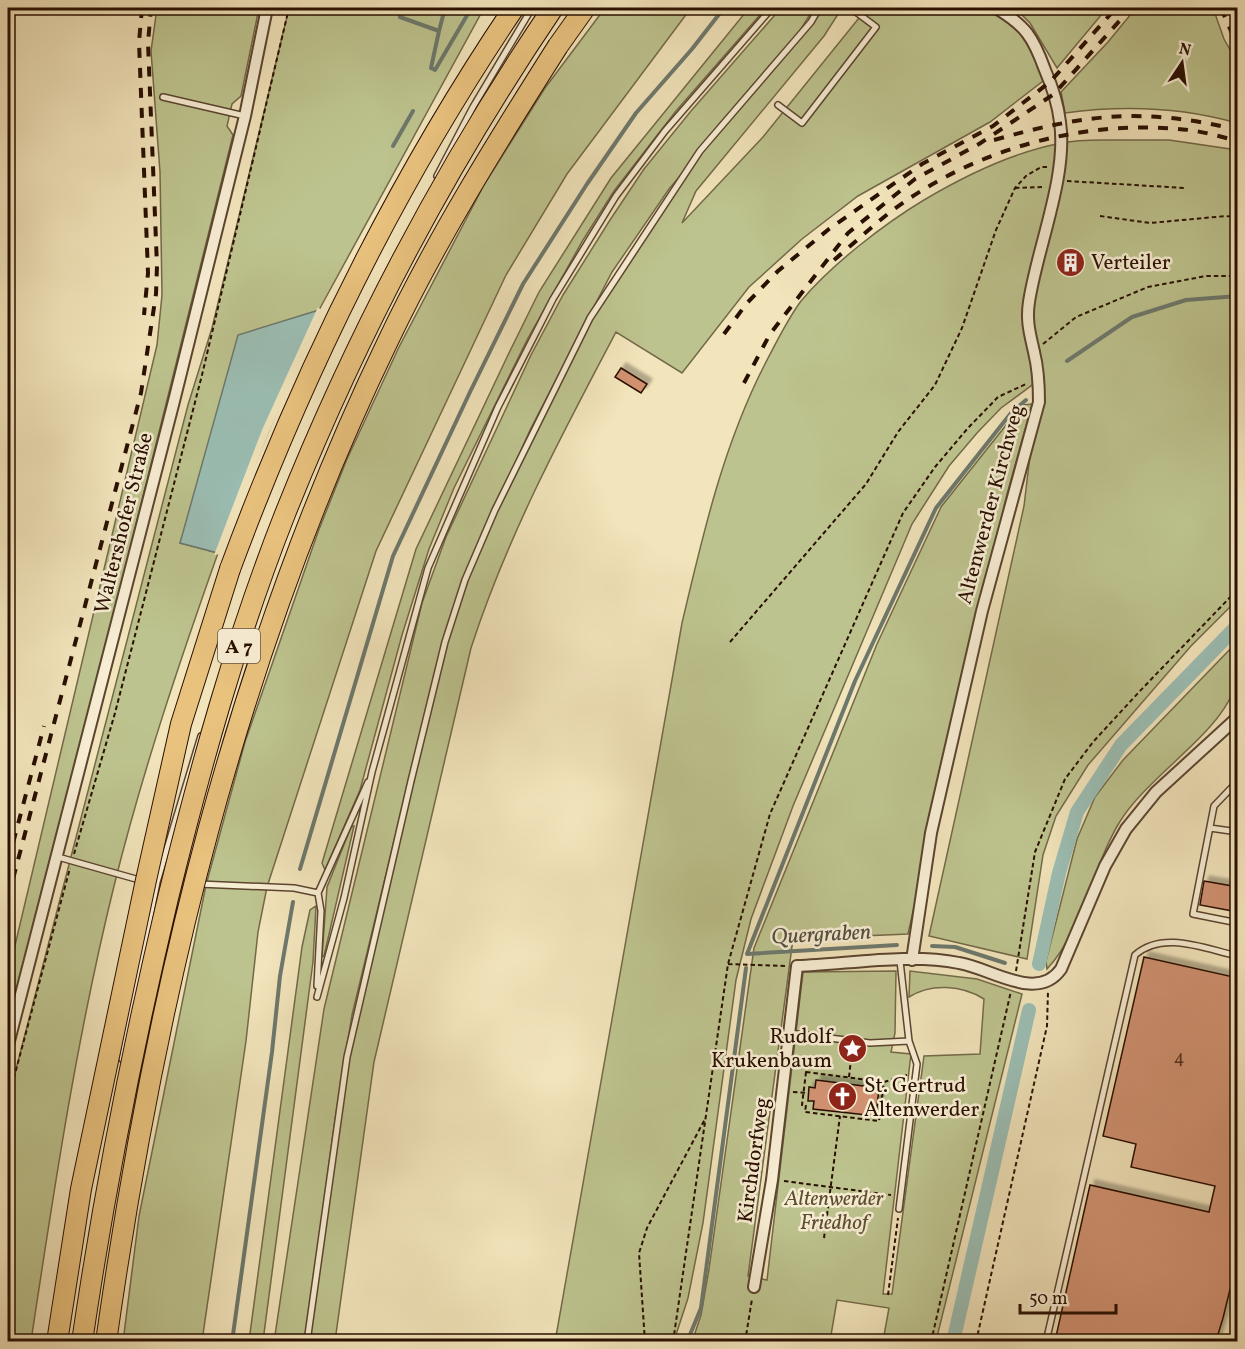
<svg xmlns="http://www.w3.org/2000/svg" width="1245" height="1349" viewBox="0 0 1245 1349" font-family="Vollkorn,serif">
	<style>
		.green { fill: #bdc38e; stroke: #736948; stroke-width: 1.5 }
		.water { fill: #9bbeb4; stroke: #6d786c; stroke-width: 1.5 }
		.pier { fill: #f2e4bb }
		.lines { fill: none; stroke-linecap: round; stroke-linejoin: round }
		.stream { stroke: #6d786c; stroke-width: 4 }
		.canal { stroke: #9bbeb4; stroke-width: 14 }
		.building { fill: #d09171; stroke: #290f01; stroke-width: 1.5; filter: url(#shadow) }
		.lane-casing { stroke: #5b4430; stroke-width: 8 }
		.street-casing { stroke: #5b4430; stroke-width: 14 }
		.highway-casing { stroke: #290f01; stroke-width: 22 }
		.path { stroke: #290f01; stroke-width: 2; stroke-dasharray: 4.5 3; stroke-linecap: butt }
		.lane { stroke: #f7edd3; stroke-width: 5 }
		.street { stroke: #f7edd3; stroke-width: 10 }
		.highway { stroke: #e9c27e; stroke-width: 20 }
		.rail { stroke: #290f01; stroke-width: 4; stroke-dasharray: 10 10; stroke-linecap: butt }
		.highway-bridge-casing { stroke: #290f01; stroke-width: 22; stroke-linecap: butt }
		.highway-bridge { stroke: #e9c27e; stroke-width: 20 }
		.labels { text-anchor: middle; stroke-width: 5; stroke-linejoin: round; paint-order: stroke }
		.number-label { font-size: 18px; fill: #53301d }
		.shield { fill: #f7edd3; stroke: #675240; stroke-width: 1.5 }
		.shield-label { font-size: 20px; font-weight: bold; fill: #290f01 }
		.poi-label { font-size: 21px; fill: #290f01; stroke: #f7edd3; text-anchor: start }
		.street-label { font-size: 21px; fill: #290f01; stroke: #f7edd3 }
		.park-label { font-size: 21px; font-style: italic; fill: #5d4e32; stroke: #f7edd3 }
		.water-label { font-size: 22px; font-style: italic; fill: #514c40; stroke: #f7edd3 }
	</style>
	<defs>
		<filter id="shadow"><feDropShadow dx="5" dy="-5" stdDeviation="1.5" flood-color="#0004"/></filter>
	</defs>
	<rect width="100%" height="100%" fill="#f2e4bb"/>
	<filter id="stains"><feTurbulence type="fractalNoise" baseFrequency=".00333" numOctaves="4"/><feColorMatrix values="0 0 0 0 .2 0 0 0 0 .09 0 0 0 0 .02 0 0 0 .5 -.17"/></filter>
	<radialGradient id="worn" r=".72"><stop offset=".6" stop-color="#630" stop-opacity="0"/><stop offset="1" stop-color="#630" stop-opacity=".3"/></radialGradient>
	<path class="green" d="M 157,8 L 259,8 L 241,96 L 232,104 L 227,126 L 233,135 L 111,625 L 8,1021 L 8,975 L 157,345 L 162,295 L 160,172 L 151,51 Z
		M 289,8 L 484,8 L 319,310 L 180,543 L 218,553 C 179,663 142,773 114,886 C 77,1036 54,1189 31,1341 L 8,1342 L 8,1100 L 188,405 L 212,328 Z
		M 605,8 L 691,8 L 567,174 L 506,275 L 376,551 L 267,887 L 258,932 L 246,1041 L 202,1341 L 123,1342 L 139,1216 L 206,885 L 245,742 L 318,532 L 347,459 L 399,347 L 484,185 L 545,88 Z
		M 749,8 L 766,8 L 676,111 L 614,191 L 583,240 L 527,340 L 454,488 L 429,549 L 402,635 L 360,790 L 325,870 L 322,863 L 416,549 L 508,355 L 539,292 L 611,178 Z
		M 781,8 L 814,8 L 791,45 L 669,189 L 612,272 L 531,428 L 466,571 L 445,633 L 429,696 L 352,1015 L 335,1120 L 305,1341 L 274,1342 L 324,1009 L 422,603 L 446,537 L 531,355 L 563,295 L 610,220 L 644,169 L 691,111 Z
		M 819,8 L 842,8 L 824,36 L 696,191 L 682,223 L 763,137 L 867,8 L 985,8 L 1026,33 L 1043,81 L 990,122 L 858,196 L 802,239 L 749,287 L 682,373 L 616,332 C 562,434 507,537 471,648 L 374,1062 L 335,1341 L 307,1342 L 347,1057 L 445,642 L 465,580 L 495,510 L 590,318 L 700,151 L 751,94 Z
		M 1018,8 L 1107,8 L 1057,68 L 1030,23 L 1017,10 Z
		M 1136,8 L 1213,8 L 1224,39 L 1237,62 L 1237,123 C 1180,107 1124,105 1065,113 L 1061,92 L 1108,42 Z
		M 1117,140 L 1169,140 L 1237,150 L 1237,600 L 1191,646 L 1088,765 L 1056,816 L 1043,855 L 1027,959 L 929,936 L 1024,506 L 1039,380 L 1001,408 L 977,433 L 949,466 L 912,524 L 793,806 L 751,919 L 736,980 L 703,1223 L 688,1298 L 674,1341 L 555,1342 L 682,623 C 703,534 723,446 765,364 C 776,343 787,320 801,301 C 831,265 884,224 924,200 C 966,175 1013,152 1062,143 C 1080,139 1099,140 1117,140 Z
		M 1032,404 L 1006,498 L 908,934 L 793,939 L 748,1276 L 767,1280 L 803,972 L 896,971 L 895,1033 L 891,1052 L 911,1054 L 883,1294 L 892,1294 L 924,1056 L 980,1054 L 984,999 C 962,985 931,983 909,997 L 910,971 L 977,979 L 1022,994 L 936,1341 L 883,1341 L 889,1308 L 837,1300 L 830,1341 L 692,1342 L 701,1315 L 709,1269 L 754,948 L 877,644 L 941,507 L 1022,405 Z
		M 1237,642 C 1238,659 1239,676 1233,692 C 1215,737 1147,777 1119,823 C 1092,867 1082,932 1047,969 L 1046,961 L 1077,839 L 1095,797 L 1123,760 Z
		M 354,826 L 324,956 L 322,957 L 327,887 L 351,827 Z
		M 316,906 L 313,962 L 263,1341 L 249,1341 L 302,947 L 310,910 Z"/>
	<path class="water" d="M 319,310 L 218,553 L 180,543 L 238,335 Z"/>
	<path class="pier" d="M 318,307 L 322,311 L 269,432 L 220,554 L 214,555 L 262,430 Z"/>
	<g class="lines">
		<path class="stream" d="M 402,8 L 400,17 L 439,31 L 431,68 L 435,70 L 469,12
			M 439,31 L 445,8
			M 393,146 L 413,111
			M 1067,361 L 1132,317 L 1186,300 L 1238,296
			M 300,869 L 393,556 L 470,392 L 523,284 L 587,184 L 636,113 L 692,49 L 724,8
			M 897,945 L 747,954 L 855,681 L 936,508 L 1011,413 L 1026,400
			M 932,946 L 955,947 L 1005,963
			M 232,1342 L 272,1052 L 280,976 L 293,902
			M 687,1342 L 701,1308 L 746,968"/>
		<path class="canal" d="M 1039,964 L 1059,873 L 1077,812 L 1121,745 L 1238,625
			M 953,1342 L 1029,1010"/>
	</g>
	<path class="building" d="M 621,368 L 647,384 L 641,393 L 615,377 Z
		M 1204,881 L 1238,887 L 1238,912 L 1200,905 Z
		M 1144,957 L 1238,978 L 1238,1257 L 1223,1318 L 1216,1341 L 1055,1341 L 1090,1185 L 1209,1212 L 1215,1186 L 1131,1167 L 1136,1144 L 1103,1136 Z
		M 816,1080 L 879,1088 L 876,1116 L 813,1109 L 814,1101 L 808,1101 L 809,1087 L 815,1088 Z"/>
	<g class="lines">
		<defs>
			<path id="lane" d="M 163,97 L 245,116
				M 778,105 L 802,123 L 876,27 L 852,9
				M 437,176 L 473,107 L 532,8
				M 1238,781 L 1214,806 L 1193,914 L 1238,923
				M 1210,828 L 1238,832
				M 58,857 L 143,881
				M 176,883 L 294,888 L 318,893
				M 317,986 L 321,911 L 318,893 L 368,782
				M 317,997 L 344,898 L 372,772 L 428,568 L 498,407 L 553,299 L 616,196 L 665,131 L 772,8
				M 789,1033 L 870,1043 L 909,1041
				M 122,1059 L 157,882 L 201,736
				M 899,1209 L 917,1064 L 909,1041 L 900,961
				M 307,1342 L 347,1057 L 411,781 L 445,642 L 465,580 L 495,510 L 590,318 L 700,151 L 811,22 L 819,8
				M 1046,1342 L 1135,955 C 1163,930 1205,949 1238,956"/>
			<path id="street" d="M 912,960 L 931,833 L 982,611 L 1039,402 C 1039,385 1038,368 1034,352 C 1030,334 1026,321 1029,302 C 1037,248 1068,176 1060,122 C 1058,105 1052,86 1045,70 C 1033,37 1026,26 996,8
				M 8,1045 L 174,401 L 245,116 L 267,8
				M 754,1287 L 772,1180 L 797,966 C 850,964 907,953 959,963 C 991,968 1037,1003 1061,969 L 1105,866 L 1126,829 L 1156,792 L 1238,717"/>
			<path id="highway" d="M 558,46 L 585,8
				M 230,569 C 303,372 397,181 514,8"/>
		</defs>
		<use href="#lane" class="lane-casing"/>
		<use href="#street" class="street-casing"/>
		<use href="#highway" class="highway-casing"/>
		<path class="path" d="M 172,9 L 172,8
			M 1067,181 L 1185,188
			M 1015,188 L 1045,187
			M 1100,216 L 1150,223 L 1226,216 L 1238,218
			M 1043,344 L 1076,317 L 1148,287 L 1206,276 L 1238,276
			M 730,642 L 866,484 L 898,432 L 935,385 L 962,328 L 996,230 L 1015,188 L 1026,176 L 1041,167 L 1047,167
			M 74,854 L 115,713 L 202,375 L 289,8
			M 728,964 L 786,966
			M 1016,971 L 1035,852 L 1065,779 L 1093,742 L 1139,692 L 1238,589
			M 806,1072 L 884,1082 L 879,1121 L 805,1112 L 806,1105 L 802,1105 Z
			M 849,1077 L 852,1050
			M 884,1082 L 907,1075
			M 793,1092 L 808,1093
			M 8,1100 L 70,868
			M 784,1181 L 891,1195
			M 824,1238 L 840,1116
			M 888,1295 L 898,1218
			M 645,1342 L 639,1253 L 647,1228 L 705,1119
			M 673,1342 L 728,964 L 770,814 L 903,513 L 935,467 L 968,428 L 998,397 L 1026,384
			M 745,1342 L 752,1299
			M 931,1342 L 1011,991
			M 976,1342 L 1047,1026 L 1048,991"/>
		<use href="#lane" class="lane"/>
		<use href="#street" class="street"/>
		<use href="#highway" class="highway"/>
		<path class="rail" d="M 142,8 L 139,42 L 148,273 L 144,315
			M 1221,8 L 1238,47
			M 994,140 C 1086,114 1143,107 1238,130
			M 834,260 C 852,245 870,228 889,213 C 973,149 1084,118 1189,130 C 1205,132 1222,137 1238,141
			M 724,334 L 747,303 L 778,271 L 829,229 L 922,164 L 993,126 L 1050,82 L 1116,8
			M 744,383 L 770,334 L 848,233 L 915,179 L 979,144 L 1054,94 L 1131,8
			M 8,862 L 44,726
			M 8,898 L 141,393 L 156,294 L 157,266 L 148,43 L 151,8"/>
		<defs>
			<path id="highway-bridge" d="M 57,1342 L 81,1189 L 146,880 L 181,724 L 230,569
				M 82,1342 C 104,1192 133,1045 168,898 C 200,768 236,638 285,514 C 356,336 446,166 553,8
				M 106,1342 C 155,997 236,655 388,341 C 437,238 497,142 558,46"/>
		</defs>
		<use href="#highway-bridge" class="highway-bridge-casing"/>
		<use href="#highway-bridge" class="highway-bridge"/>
	</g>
	<defs>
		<symbol id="building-disc" viewBox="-11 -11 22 22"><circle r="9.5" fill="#8f2418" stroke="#f7edd3"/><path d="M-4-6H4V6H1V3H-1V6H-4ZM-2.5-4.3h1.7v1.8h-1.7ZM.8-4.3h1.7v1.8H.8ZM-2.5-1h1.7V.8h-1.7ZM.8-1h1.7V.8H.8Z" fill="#fff"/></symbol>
		<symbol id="sight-disc" viewBox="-11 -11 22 22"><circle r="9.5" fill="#8f2418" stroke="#f7edd3"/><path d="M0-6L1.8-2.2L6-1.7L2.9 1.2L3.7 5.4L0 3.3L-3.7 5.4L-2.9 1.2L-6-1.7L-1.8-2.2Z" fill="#fff"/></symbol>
		<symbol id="church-disc" viewBox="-11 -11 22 22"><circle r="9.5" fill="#8f2418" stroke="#f7edd3"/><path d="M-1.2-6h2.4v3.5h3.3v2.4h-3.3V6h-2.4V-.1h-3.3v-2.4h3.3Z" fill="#fff"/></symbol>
	</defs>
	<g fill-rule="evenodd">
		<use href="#building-disc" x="1054" y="246" width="33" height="33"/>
		<use href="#sight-disc" x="836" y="1032" width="33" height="33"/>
		<use href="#church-disc" x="826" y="1080" width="33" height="33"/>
	</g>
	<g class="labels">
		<g class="number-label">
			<text x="1179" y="1063">4</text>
		</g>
		<rect class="shield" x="218" y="629" width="42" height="34" rx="4.5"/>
		<g class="shield-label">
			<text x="239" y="653">A 7</text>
		</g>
		<g class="poi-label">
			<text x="1091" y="269">Verteiler</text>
			<text x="832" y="1043" text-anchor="end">Rudolf<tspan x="832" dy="24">Krukenbaum</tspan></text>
			<text x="864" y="1092">St. Gertrud<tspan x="864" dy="24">Altenwerder</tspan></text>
		</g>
		<g class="street-label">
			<text transform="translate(990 504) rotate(-75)" y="7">Altenwerder Kirchweg</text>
			<text transform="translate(123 523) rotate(-76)" y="7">Waltershofer Straße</text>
			<text transform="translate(753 1160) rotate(-82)" y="7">Kirchdorfweg</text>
		</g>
		<g class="park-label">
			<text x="834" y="1205">Altenwerder<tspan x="834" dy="24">Friedhof</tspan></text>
		</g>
		<g class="water-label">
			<text transform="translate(821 933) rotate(-3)" y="8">Quergraben</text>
		</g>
	</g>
	<rect width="1245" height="1349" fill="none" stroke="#f2e4bb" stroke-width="30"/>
	<rect x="9" y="9" width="1227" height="1331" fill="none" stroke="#290f01" stroke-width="3"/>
	<rect x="15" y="15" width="1215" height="1319" fill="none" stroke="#290f01" stroke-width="1.5"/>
	<g transform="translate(1182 63) rotate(13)" stroke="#f7edd3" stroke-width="4.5" paint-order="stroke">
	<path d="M0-4.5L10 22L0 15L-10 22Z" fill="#290f01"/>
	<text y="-9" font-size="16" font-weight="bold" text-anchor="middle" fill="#290f01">N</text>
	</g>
	<path d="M1020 1304v9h96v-9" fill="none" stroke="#290f01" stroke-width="3"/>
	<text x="1029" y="1304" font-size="18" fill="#290f01" stroke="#f7edd3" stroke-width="4.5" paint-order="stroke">50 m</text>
	<rect width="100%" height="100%" filter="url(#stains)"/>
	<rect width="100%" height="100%" fill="url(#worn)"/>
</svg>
